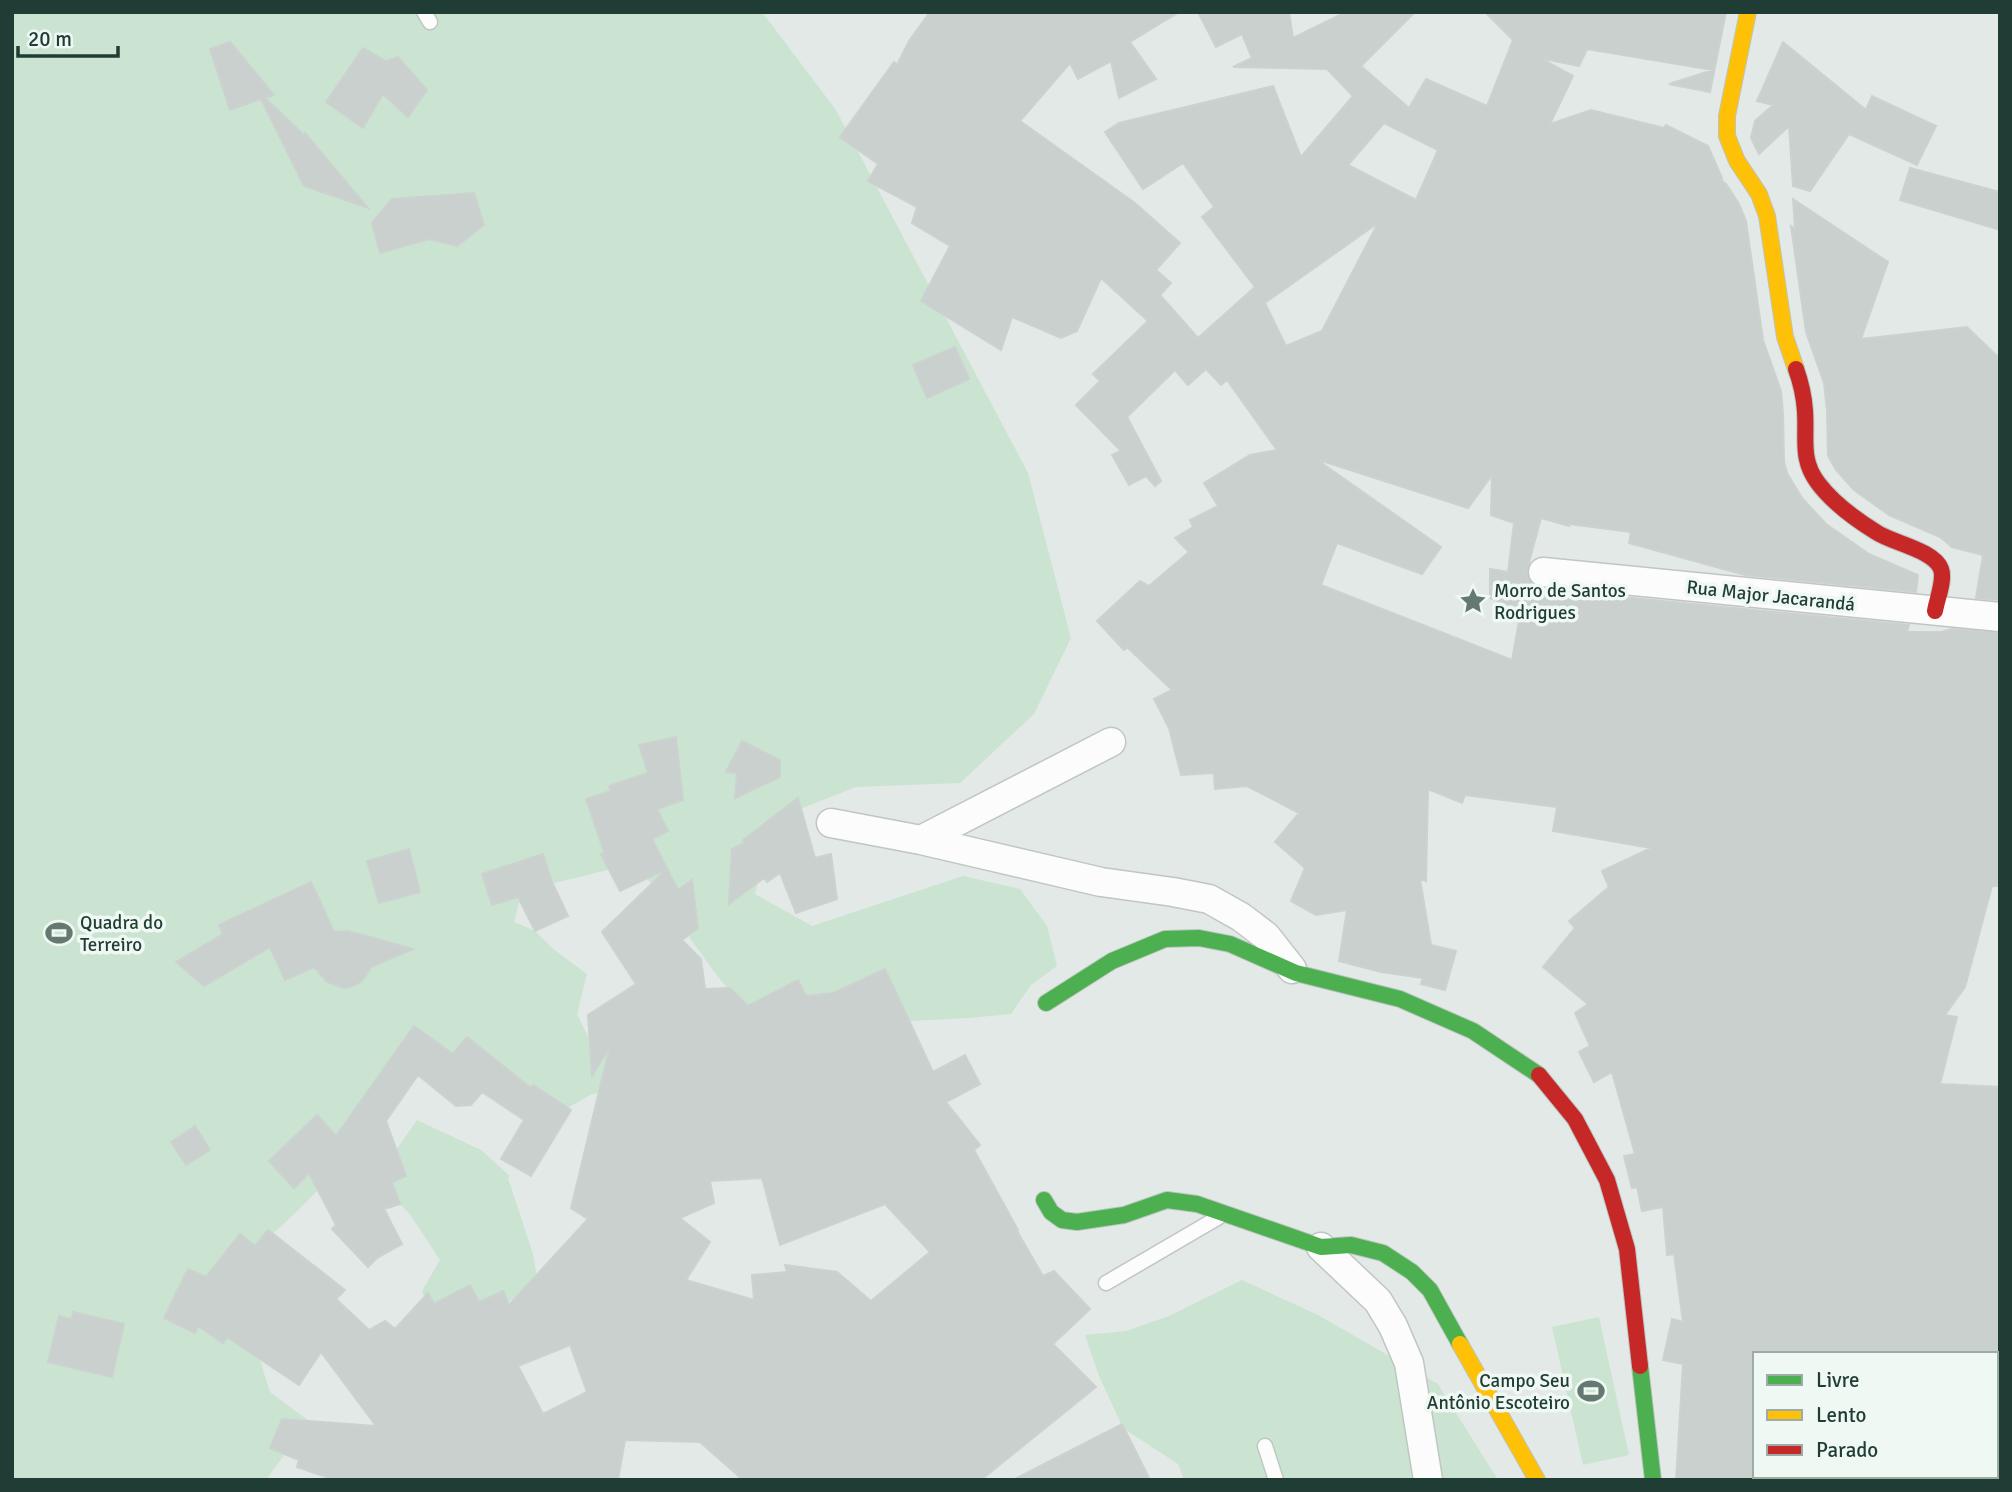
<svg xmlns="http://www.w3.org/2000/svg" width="2012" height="1492" viewBox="0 0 2012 1492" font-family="Signika,sans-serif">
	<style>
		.green { fill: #cbe4d1 }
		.building { fill: #cad0cd; stroke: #cbd2cf; stroke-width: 2; fill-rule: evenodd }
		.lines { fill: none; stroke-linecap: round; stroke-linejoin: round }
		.lane-casing { stroke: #c0c6c3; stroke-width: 17 }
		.street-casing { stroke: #c0c6c3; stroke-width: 31 }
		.fast-casing { stroke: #bcc5c1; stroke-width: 18 }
		.slow-casing { stroke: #bcc5c1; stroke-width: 18 }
		.jam-casing { stroke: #bcc5c1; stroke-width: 18 }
		.lane { stroke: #fbfcfb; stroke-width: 14 }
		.street { stroke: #fbfcfb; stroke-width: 28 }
		.fast { stroke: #4caf50; stroke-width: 16 }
		.slow { stroke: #ffc107; stroke-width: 16 }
		.jam { stroke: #c62828; stroke-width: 16 }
		.labels { text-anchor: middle; stroke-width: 7; stroke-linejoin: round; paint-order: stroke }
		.poi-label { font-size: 19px; fill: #1f3d34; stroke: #f0f8f4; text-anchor: start }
		.street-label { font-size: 19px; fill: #1f3d34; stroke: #f0f8f4 }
	</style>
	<rect width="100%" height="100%" fill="#e3e9e6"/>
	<path class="green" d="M 12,12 L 762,12 L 836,110 L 1028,473 L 1071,638 L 1034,714 L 960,783 L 856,787 L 772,820 L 755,894 L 812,926 L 963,876 L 1020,889 L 1047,926 L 1057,966 L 1031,985 L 1011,1014 L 969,1018 L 814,1026 L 769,1039 L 715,973 L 636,863 L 522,891 L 514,922 L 535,931 L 552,948 L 587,974 L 577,1014 L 593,1047 L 630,1036 L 653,1075 L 590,1095 L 559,1113 L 458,1059 L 408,1074 L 370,1127 L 394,1153 L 417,1120 L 481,1150 L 510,1176 L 508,1178 L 533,1254 L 539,1287 C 504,1305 472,1316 434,1326 L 422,1291 L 440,1260 L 409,1213 L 400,1204 L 327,1181 L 292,1216 L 267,1239 L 228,1259 L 270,1392 L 309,1421 L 266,1480 L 12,1480 Z
		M 1242,1280 L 1318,1315 L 1438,1384 L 1498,1480 L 1184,1480 L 1178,1464 L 1123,1428 L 1099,1376 L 1085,1335 L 1126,1331 L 1169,1316 Z
		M 1599,1317 L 1629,1455 L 1583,1465 L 1552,1327 Z"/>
	<path class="building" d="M 930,12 L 1179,12 L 1130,42 L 1156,79 L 1119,98 L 1111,61 L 1078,79 L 1070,63 L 1020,121 L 1135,203 L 1180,243 L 1156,270 L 1171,283 L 1160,295 L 1198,338 L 1255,287 L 1202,217 L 1214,207 L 1183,163 L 1143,189 L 1105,132 L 1119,123 L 1273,86 L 1301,157 L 1353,96 L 1327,69 L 1233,67 L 1252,58 L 1242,34 L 1216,47 L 1198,12 L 1289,12 L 1293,38 L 1346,12 L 1415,12 L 1361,66 L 1409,108 L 1426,79 L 1487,106 L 1513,40 L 1485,12 L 1726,12 L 1710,92 L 1669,84 L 1713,70 L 1587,49 L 1579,66 L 1540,58 L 1573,76 L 1550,124 L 1591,110 L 1664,128 L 1666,125 L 1708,146 L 1722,178 L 1722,181 L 1726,184 L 1739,204 L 1746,221 L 1763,340 L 1781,391 L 1783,413 L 1784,462 L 1787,473 L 1802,498 L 1826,524 L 1869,554 L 1918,575 L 1916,592 L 1745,575 L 1629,543 L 1631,532 L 1569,524 L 1569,526 L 1541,518 L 1527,570 L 1528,578 L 1533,585 L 1541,589 L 1909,625 L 1907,632 L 1941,632 L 1952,629 L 2000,633 L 2000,886 L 1992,886 L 1965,987 L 1945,1015 L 1957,1017 L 1940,1084 L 2000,1087 L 2000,1354 L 1755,1354 L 1755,1480 L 1676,1480 L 1683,1364 L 1663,1360 L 1672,1319 L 1683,1322 L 1674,1254 L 1667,1255 L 1663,1207 L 1642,1211 L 1637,1187 L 1632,1188 L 1624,1156 L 1635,1154 L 1612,1072 L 1594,1082 L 1579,1052 L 1590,1046 L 1575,1013 L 1588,1004 L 1543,967 L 1575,928 L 1569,921 L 1609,887 L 1602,871 L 1651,848 L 1553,831 L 1557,807 L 1465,795 L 1462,803 L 1428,789 L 1426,881 L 1420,879 L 1431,945 L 1456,951 L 1445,990 L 1421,984 L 1423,978 L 1381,972 L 1339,961 L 1347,910 L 1316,915 L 1291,901 L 1305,868 L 1275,842 L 1299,813 L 1247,786 L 1215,789 L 1214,773 L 1181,775 L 1169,728 L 1154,699 L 1172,690 L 1127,647 L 1124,650 L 1097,621 L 1140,581 L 1149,586 L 1189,552 L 1175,538 L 1193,527 L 1190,520 L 1218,506 L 1204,483 L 1250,455 L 1277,450 L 1227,380 L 1221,385 L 1206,369 L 1188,385 L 1175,370 L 1127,417 L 1161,481 L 1155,486 L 1146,476 L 1129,485 L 1112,455 L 1121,451 L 1076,405 L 1100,381 L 1093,374 L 1148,321 L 1101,278 L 1077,331 L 1061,338 L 1012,317 L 1001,350 L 921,301 L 950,246 L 912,223 L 917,207 L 868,181 L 878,164 L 840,137 L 894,62 L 897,65 L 909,41 ZM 1384,123 L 1438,150 L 1416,200 L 1348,165 ZM 1378,223 L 1322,331 L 1286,346 L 1262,297 L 1266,302 ZM 1316,459 L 1468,508 L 1492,475 L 1491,515 L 1514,523 L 1508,572 L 1490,569 L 1490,598 L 1521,610 L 1512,660 L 1321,585 L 1337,543 L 1422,574 L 1441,547 Z
		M 230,42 L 274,95 L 265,98 L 304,135 L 305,133 L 368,208 L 304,186 L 261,99 L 230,110 L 210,49 Z
		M 1783,42 L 1866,110 L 1872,96 L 1936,126 L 1917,165 L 1849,134 L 1810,191 L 1793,186 L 1789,126 L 1759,154 L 1751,138 L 1755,121 L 1773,105 L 1757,101 Z
		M 363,48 L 386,61 L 398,57 L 427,90 L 408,117 L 383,94 L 363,128 L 326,102 Z
		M 1910,168 L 2000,192 L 2000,230 L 1900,200 Z
		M 474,193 L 484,225 L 457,246 L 429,239 L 380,253 L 372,223 L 392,199 Z
		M 1793,199 L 1888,262 L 1861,339 L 1967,327 L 2000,359 L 2000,600 L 1976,598 L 1983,555 L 1952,547 L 1940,537 L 1889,515 L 1854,490 L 1836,470 L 1828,456 L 1827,411 L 1824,383 L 1806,332 L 1791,226 L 1795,229 Z
		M 955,347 L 969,379 L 927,398 L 913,365 Z
		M 676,737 L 683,800 L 657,809 L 668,831 L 652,839 L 678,890 L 692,880 L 698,928 L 682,940 L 701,959 L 705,989 L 730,988 L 748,1006 L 798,980 L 806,996 L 833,993 L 885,969 L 933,1072 L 965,1055 L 980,1084 L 946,1102 L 980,1145 L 974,1150 L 1018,1230 L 1017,1231 L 1043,1276 L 1054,1271 L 1090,1309 L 1053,1344 L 1096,1387 L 981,1480 L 743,1480 L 700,1442 L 625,1440 L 618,1480 L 335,1480 L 297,1467 L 299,1460 L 270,1448 L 282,1419 L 376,1426 L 321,1352 L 299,1385 L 227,1337 L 223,1343 L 198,1326 L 195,1333 L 164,1318 L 188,1269 L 206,1277 L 240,1234 L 255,1246 L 268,1230 L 345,1290 L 336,1299 L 369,1330 L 385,1321 L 395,1329 L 428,1293 L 434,1304 L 470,1285 L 479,1302 L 503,1291 L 509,1305 L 588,1219 L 571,1208 L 610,1046 L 592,1076 L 588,1015 L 636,984 L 602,932 L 667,869 L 620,891 L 601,854 L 604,852 L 586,799 L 611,791 L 609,786 L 648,773 L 639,745 ZM 762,1178 L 780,1245 L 885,1204 L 930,1252 L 871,1301 L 837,1272 L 785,1265 L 787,1272 L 752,1275 L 754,1300 L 686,1280 L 710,1242 L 680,1218 L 714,1203 L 710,1181 ZM 570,1345 L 587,1392 L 543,1414 L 518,1366 Z
		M 742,741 L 780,760 L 780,777 L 735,798 L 737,773 L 726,772 Z
		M 798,798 L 815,858 L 831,854 L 837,899 L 796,913 L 780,873 L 767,882 L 764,878 L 729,904 L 732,849 L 744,843 L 743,840 Z
		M 409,849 L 420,892 L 379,903 L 367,861 Z
		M 543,854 L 552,882 L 568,916 L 535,931 L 518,897 L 492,905 L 482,874 Z
		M 311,882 L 334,932 L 348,931 L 413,949 L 371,967 L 362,981 L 353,986 L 344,988 L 327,982 L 314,967 L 285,980 L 270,947 L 204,986 L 176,962 L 223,934 L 219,925 Z
		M 414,1026 L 453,1054 L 467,1037 L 531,1088 L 533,1085 L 571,1110 L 531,1176 L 501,1159 L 524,1120 L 482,1092 L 471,1105 L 456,1106 L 418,1075 L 386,1121 L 406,1176 L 392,1182 L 400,1204 L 384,1209 L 402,1244 L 377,1258 L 368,1267 L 332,1229 L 336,1225 L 309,1173 L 294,1188 L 269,1161 L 317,1115 L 336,1136 Z
		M 195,1126 L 210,1150 L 186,1165 L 171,1142 Z
		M 73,1312 L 124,1324 L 112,1377 L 48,1362 L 59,1316 L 72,1319 Z
		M 1122,1424 L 1150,1480 L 1013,1480 Z"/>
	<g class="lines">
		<defs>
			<path id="lane" d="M 424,12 L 430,22
				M 1106,1283 L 1219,1217
				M 1265,1446 L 1276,1480"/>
			<path id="street" d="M 1543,572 L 2000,617
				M 831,823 L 921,840 L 1101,882 L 1173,892 L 1209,899 L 1241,917 L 1266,936 L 1292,969
				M 921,840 L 1111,742
				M 1321,1247 L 1378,1301 L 1393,1326 L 1409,1363 L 1428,1480
				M 1996,1389 L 2000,1386
				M 1854,1480 L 1858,1476"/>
			<path id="fast" d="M 1046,1003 L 1112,961 L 1165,939 L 1199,938 L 1230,944 L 1296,973 L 1400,999 L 1473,1031 L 1539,1075
				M 1044,1200 L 1051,1212 L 1062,1220 L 1077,1222 L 1124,1215 L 1167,1200 L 1197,1204 L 1321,1247 L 1351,1245 L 1383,1253 L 1412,1272 L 1430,1290 L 1460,1344
				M 1640,1366 L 1653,1480"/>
			<path id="slow" d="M 1748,12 L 1727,116 L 1727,136 L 1737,161 L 1759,194 L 1767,216 L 1785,337 L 1796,369
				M 1460,1344 L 1537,1480"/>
			<path id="jam" d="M 1796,369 C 1801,383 1804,396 1805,411 C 1807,439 1800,459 1818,483 C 1833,503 1855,519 1876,532 C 1892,543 1934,550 1941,569 C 1945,580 1937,599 1935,611
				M 1539,1075 L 1575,1119 L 1607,1180 L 1627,1249 L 1640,1366"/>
		</defs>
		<use href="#lane" class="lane-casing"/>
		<use href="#street" class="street-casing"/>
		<use href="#fast" class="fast-casing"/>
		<use href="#slow" class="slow-casing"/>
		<use href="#jam" class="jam-casing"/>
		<use href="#lane" class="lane"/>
		<use href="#street" class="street"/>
		<use href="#fast" class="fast"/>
		<use href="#slow" class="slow"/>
		<use href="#jam" class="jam"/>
	</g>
	<defs>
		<symbol id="sight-bare" viewBox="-9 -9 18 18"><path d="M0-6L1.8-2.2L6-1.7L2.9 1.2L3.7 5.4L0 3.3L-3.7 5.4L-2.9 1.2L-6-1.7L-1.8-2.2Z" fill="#647972" stroke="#f0f8f4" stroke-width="2.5" paint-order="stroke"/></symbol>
		<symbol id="stadium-bare" viewBox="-9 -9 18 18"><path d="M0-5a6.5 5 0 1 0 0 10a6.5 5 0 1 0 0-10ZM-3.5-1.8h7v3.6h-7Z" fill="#647972" stroke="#f0f8f4" stroke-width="2.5" paint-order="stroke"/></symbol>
	</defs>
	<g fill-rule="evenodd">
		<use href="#sight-bare" x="1454" y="582" width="38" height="38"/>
		<use href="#stadium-bare" x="40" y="914" width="38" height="38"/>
		<use href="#stadium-bare" x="1572" y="1372" width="38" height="38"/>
	</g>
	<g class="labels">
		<g class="poi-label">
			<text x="1494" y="597">Morro de Santos<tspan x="1494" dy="22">Rodrigues</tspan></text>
			<text x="80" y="929">Quadra do<tspan x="80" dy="22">Terreiro</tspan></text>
			<text x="1570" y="1387" text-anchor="end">Campo Seu<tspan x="1570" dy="22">Antônio Escoteiro</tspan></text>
		</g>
		<g class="street-label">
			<text transform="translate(1771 595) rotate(6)" y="7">Rua Major Jacarandá</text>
		</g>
	</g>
	<rect width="2012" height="1492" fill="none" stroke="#1f3d34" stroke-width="28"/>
	<rect x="1753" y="1352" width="245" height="126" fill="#f0f8f4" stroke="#9cada7" stroke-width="2"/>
	<rect x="1767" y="1375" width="35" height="10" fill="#4caf50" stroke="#9cada7" stroke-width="2"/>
	<text x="1816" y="1387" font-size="21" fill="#1f3d34">Livre</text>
	<rect x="1767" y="1410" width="35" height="10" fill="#ffc107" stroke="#9cada7" stroke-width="2"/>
	<text x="1816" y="1422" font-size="21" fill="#1f3d34">Lento</text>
	<rect x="1767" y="1445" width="35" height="10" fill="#c62828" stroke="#9cada7" stroke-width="2"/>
	<text x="1816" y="1457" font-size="21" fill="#1f3d34">Parado</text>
	<path d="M18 46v10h100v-10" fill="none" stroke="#1f3d34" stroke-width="3.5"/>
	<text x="28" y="46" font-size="21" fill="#1f3d34" stroke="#f0f8f4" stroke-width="5" paint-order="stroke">20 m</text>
</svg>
